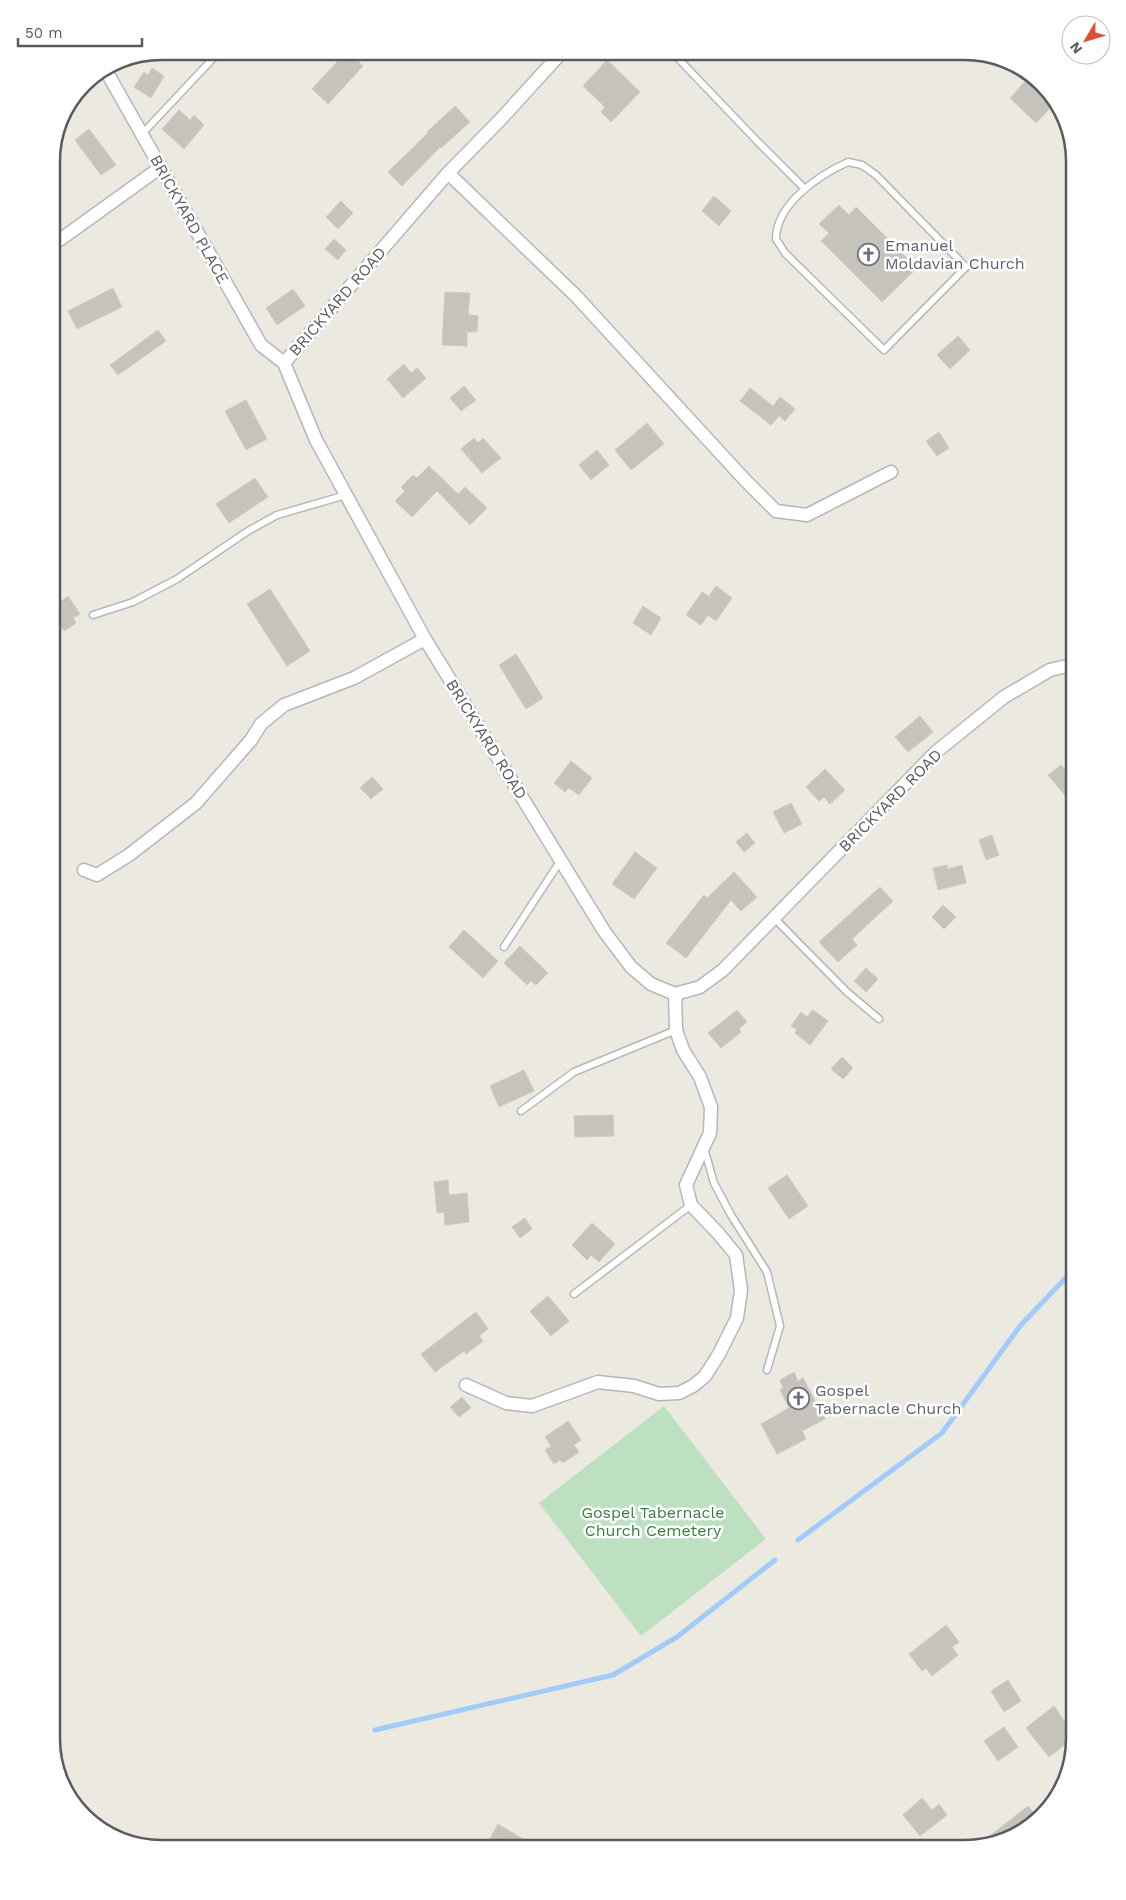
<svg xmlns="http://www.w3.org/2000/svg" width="1126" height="1900" viewBox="0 0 1126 1900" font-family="'Work Sans',sans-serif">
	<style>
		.green { fill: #bde1c0 }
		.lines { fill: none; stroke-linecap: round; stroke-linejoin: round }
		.stream { stroke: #a2ccf8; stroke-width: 5 }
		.building { fill: #c6c3bd; stroke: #cfcbbf }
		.service-casing { stroke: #b5b7bc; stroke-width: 9 }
		.minor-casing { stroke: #b5b7bc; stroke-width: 15 }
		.service { stroke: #fff; stroke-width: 6 }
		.minor { stroke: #fff; stroke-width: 12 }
		.labels { text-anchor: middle; stroke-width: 5; stroke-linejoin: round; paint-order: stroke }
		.street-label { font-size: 16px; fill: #595b60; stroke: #fff }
		.worship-label { font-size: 16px; fill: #5b616d; stroke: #fff; text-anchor: start }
		.park-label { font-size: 16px; fill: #397e41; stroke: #fff }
		.rim { fill: none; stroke: #595b60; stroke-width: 2.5 }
	</style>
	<rect width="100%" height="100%" fill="#ebe9e0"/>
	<path class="green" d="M 664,1406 L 766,1539 L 641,1636 L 539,1503 Z"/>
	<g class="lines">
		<path class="stream" d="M 798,1540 L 942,1433 L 1020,1326 L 1075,1268
			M 375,1730 L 613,1675 L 677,1637 L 775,1560"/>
	</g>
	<path class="building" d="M 347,51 L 363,66 L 328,104 L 312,89 Z
		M 607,60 L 640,92 L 611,122 L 601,112 L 605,107 L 583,86 Z
		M 152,68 L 164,76 L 151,98 L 134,87 L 144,72 L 148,75 Z
		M 1031,75 L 1055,103 L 1036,123 L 1010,98 Z
		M 455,106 L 470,122 L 441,148 L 440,147 L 402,186 L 388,172 L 428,133 L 427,132 Z
		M 179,110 L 190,120 L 194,115 L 204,125 L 184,149 L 162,129 Z
		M 89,129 L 116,165 L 101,175 L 75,140 Z
		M 714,196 L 731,211 L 719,226 L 702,211 Z
		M 341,201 L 353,213 L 338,229 L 326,217 Z
		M 839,205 L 849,215 L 856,207 L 917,268 L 882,302 L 821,241 L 829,233 L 819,224 Z
		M 334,239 L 346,250 L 338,260 L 325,249 Z
		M 113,288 L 122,307 L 77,329 L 68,311 Z
		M 293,289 L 305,306 L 277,325 L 266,308 Z
		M 445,292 L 470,293 L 468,315 L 478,316 L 477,332 L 467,332 L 467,346 L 442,345 Z
		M 158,330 L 166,341 L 118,375 L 110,365 Z
		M 958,336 L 970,350 L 950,369 L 937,355 Z
		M 404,364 L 411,373 L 417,368 L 426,378 L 403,398 L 387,379 Z
		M 464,386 L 476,400 L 461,411 L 450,398 Z
		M 750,388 L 773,406 L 780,397 L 795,409 L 785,421 L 779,416 L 771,425 L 740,401 Z
		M 246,400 L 267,439 L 246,450 L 225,411 Z
		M 647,423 L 664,444 L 631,470 L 615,450 Z
		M 939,432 L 949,448 L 937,456 L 926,441 Z
		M 474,438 L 478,443 L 483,438 L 501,458 L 482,473 L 461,449 Z
		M 597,450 L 609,465 L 591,480 L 579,465 Z
		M 429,466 L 458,494 L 465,487 L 487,508 L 470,525 L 437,491 L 412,517 L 395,501 L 405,491 L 401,487 L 413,475 L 417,478 Z
		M 255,478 L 268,497 L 229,523 L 216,504 Z
		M 51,585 L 62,601 L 68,596 L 80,614 L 73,618 L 76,623 L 64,631 L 61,626 L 51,632 Z
		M 716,586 L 732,598 L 716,621 L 708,615 L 701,625 L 686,615 L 702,592 L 709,596 Z
		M 270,589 L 310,651 L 287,666 L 247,604 Z
		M 643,606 L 661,618 L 651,635 L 633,623 Z
		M 516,654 L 543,698 L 526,709 L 499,665 Z
		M 920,716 L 933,732 L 908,752 L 895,737 Z
		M 571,761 L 592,778 L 579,795 L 569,788 L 565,792 L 554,783 Z
		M 1061,765 L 1075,782 L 1075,807 L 1048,775 Z
		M 825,769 L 845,790 L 830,804 L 824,797 L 819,801 L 806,787 Z
		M 372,777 L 383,789 L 371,799 L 360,788 Z
		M 791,803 L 802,824 L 784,833 L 773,812 Z
		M 747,833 L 755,843 L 744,852 L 736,842 Z
		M 992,835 L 999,855 L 986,860 L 979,840 Z
		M 635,852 L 657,868 L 634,899 L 612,884 Z
		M 947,865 L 948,869 L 962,865 L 966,883 L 938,890 L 933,868 Z
		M 734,872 L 757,897 L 741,911 L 731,900 L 686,958 L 666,943 L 704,895 L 707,898 Z
		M 880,887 L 893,901 L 852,939 L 857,945 L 838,962 L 819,942 Z
		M 943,905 L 956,917 L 944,929 L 932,917 Z
		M 464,930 L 498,961 L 483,978 L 449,947 Z
		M 520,946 L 548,973 L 536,985 L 531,981 L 527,985 L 504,963 Z
		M 866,968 L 878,979 L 866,992 L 854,981 Z
		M 737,1010 L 747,1022 L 739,1029 L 741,1032 L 721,1048 L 708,1033 Z
		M 813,1010 L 828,1021 L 810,1045 L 795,1033 L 797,1030 L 791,1026 L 801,1012 L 807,1017 Z
		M 842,1057 L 853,1068 L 843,1079 L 831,1069 Z
		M 524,1070 L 534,1091 L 499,1107 L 490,1086 Z
		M 613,1115 L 614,1136 L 575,1137 L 574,1116 Z
		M 787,1175 L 808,1206 L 789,1219 L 768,1188 Z
		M 448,1180 L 449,1195 L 467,1193 L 469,1222 L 445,1225 L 444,1212 L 437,1213 L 434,1182 Z
		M 525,1218 L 532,1229 L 520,1238 L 512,1227 Z
		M 592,1223 L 615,1244 L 599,1262 L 591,1255 L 587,1260 L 572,1245 Z
		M 548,1296 L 569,1321 L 551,1336 L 530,1311 Z
		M 476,1312 L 488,1329 L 479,1336 L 483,1341 L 466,1354 L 464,1351 L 435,1372 L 421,1354 Z
		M 794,1372 L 798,1381 L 803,1378 L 825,1419 L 802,1431 L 806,1439 L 777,1454 L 761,1424 L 789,1408 L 780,1390 L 783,1388 L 780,1380 Z
		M 462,1397 L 471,1408 L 459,1417 L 450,1407 Z
		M 568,1421 L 581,1440 L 574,1445 L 579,1452 L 563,1463 L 560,1460 L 554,1464 L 545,1450 L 551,1446 L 545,1437 Z
		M 946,1625 L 959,1642 L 952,1647 L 958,1655 L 932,1676 L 926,1668 L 922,1671 L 909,1654 Z
		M 1008,1680 L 1021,1701 L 1004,1712 L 991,1691 Z
		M 1054,1706 L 1075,1737 L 1049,1757 L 1026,1728 Z
		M 1004,1727 L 1018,1747 L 998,1761 L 984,1741 Z
		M 922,1798 L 932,1810 L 939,1804 L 947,1815 L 920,1836 L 903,1815 Z
		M 1028,1806 L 1037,1817 L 1014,1838 L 977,1846 Z
		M 498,1824 L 540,1849 L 499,1849 L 488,1842 Z"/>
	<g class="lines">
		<defs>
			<path id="service" d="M 671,51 L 758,142 L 805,189
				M 142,134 L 220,51
				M 848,162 L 862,165 L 876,175 L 966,267 L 884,350 L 785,253 L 776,239 C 776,204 819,175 848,162 Z
				M 93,615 L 133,602 L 177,579 L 248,531 L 277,515 L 346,495
				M 775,919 L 847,992 L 879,1019
				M 504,947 L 561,860
				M 521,1111 L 574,1072 L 676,1030
				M 704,1148 L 714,1183 L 731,1215 L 767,1272 L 780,1326 L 767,1370
				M 574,1294 L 691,1205"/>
			<path id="minor" d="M 105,69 L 261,345 L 284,363 L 316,440 L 425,639 L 604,931 L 631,967 L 651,984 L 675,994 L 700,987 L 723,970 L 936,752 L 1004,697 L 1050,670 L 1075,664
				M 448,173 L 576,296 L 744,479 L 776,511 L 807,515 L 891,472
				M 51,243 L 61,239 L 161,167
				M 284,363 L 448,173 L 500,120 L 563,51
				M 84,870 L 97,875 L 129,855 L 196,803 L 251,740 L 261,724 L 284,705 L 354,678 L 425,639
				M 466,1385 L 506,1403 L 532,1406 L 598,1382 L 634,1386 L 659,1394 L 679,1393 L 693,1386 L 705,1376 L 719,1354 L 737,1318 L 741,1290 L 736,1255 L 718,1233 L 691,1205 L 686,1185 L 710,1133 L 711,1107 L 700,1077 L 683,1050 L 676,1030 L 675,994"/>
		</defs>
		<use href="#service" class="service-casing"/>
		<use href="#minor" class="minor-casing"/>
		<use href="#service" class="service"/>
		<use href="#minor" class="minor"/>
	</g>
	<defs>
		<symbol id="church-ring" viewBox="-11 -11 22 22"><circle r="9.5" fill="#fff" stroke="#6b7280" stroke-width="1.5"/><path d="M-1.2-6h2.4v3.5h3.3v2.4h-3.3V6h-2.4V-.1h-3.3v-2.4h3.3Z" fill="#6b7280"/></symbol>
	</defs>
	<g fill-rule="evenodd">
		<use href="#church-ring" x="856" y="242" width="25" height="25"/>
		<use href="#church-ring" x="786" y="1386" width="25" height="25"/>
	</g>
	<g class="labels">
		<g class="street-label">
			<text transform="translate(190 219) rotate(61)" y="6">BRICKYARD PLACE</text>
			<text transform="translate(337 301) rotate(-49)" y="6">BRICKYARD ROAD</text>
			<text transform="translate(487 739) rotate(58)" y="6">BRICKYARD ROAD</text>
			<text transform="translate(890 800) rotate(-45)" y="6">BRICKYARD ROAD</text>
		</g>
		<g class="worship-label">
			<text x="885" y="251">Emanuel<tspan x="885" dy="18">Moldavian Church</tspan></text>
			<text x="815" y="1396">Gospel<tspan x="815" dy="18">Tabernacle Church</tspan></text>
		</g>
		<g class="park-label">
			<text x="653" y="1518">Gospel Tabernacle<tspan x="653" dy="18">Church Cemetery</tspan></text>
		</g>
	</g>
	<path d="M0 0H1126V1900H0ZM161 60H965A101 101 0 0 1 1066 161V1739A101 101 0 0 1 965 1840H161A101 101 0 0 1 60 1739V161A101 101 0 0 1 161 60Z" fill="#fff" fill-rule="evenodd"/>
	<path class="rim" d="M161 60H965A101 101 0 0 1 1066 161V1739A101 101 0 0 1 965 1840H161A101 101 0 0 1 60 1739V161A101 101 0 0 1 161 60Z"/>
	<g transform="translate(1086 40) rotate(232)"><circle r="24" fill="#ffffff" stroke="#bdbdbf"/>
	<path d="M0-4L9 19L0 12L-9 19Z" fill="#dc4e35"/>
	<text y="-8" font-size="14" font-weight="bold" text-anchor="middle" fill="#595b60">N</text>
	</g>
	<path d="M18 38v8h124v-8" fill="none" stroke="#595b60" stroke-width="2.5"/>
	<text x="25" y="38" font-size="15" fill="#595b60" stroke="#ffffff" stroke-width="4" paint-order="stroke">50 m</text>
</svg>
